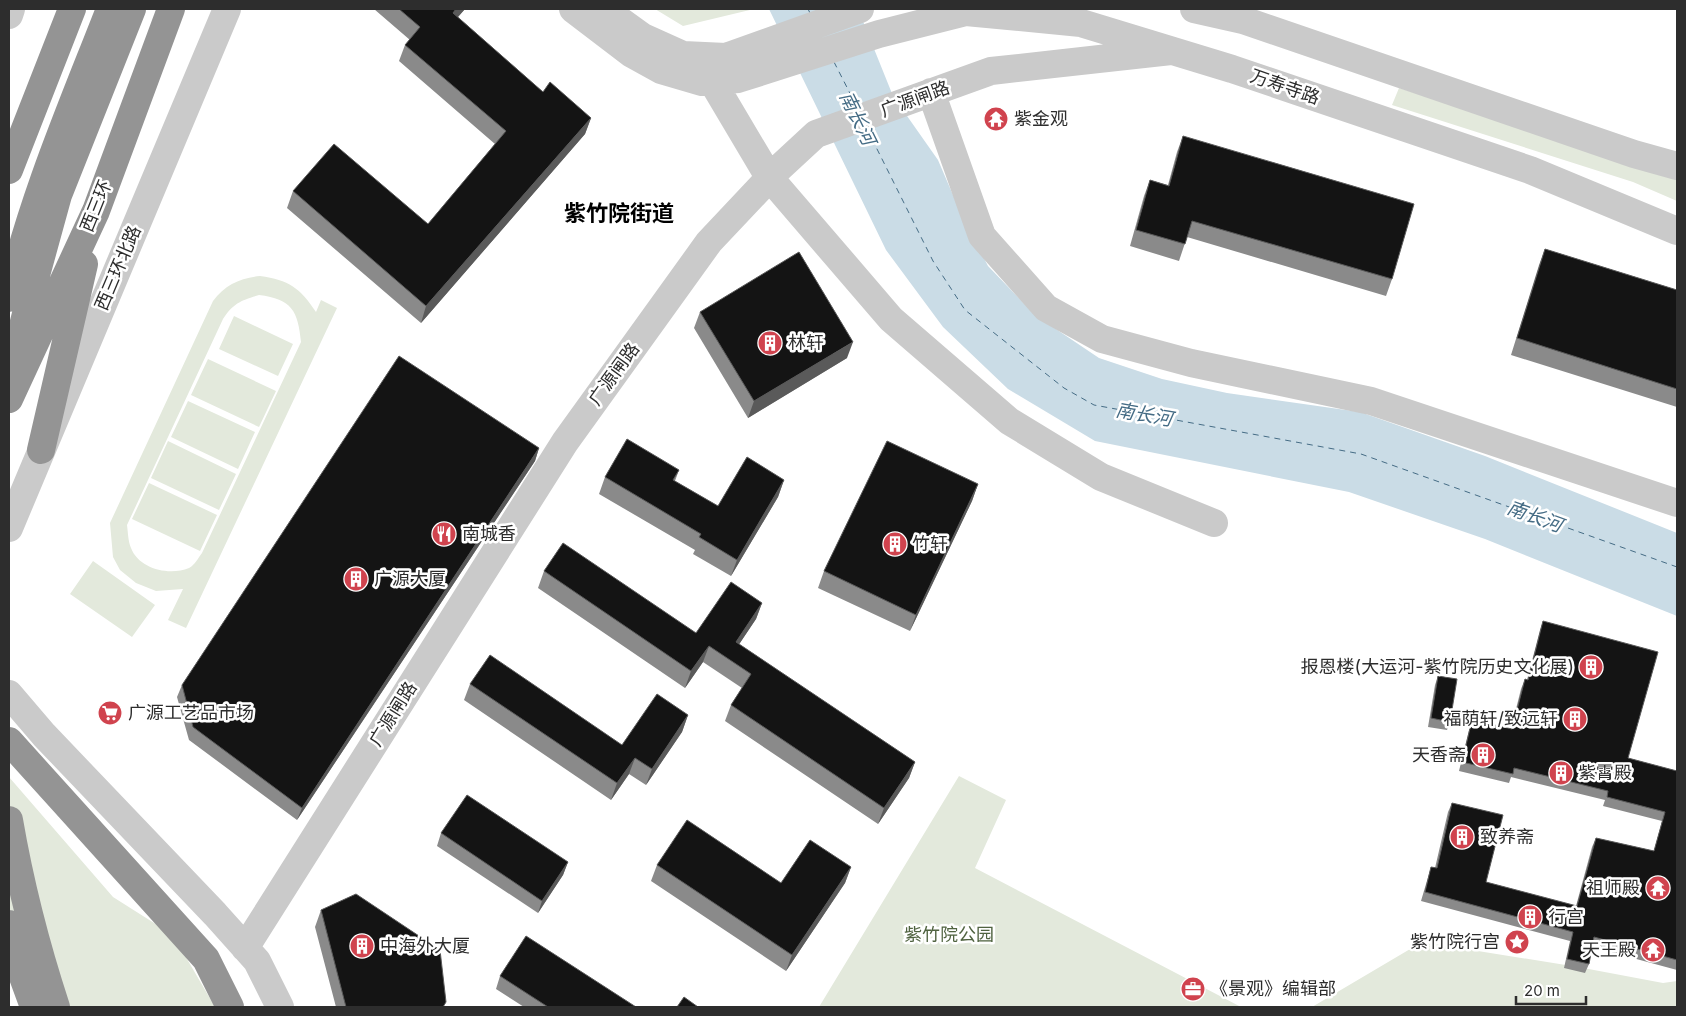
<svg xmlns="http://www.w3.org/2000/svg" width="1686" height="1016" viewBox="0 0 1686 1016" font-family="Inter,'Noto Sans SC',sans-serif">
	<style>
		.green { fill: #e3e9dc; fill-rule: evenodd }
		.water { fill: #cadce6 }
		.lines { fill: none; stroke-linecap: round; stroke-linejoin: round }
		.ferry { stroke: #456c85; stroke-width: 1; stroke-dasharray: 6 5; stroke-linecap: butt }
		.minor { stroke: #cacaca; stroke-width: 28 }
		.highway { stroke: #949494; stroke-width: 28 }
		.wall { fill: #8a8a8a }
		.shaded-wall { fill: #5a5a5a }
		.building { fill: #141414; stroke: #5a5a5a }
		.labels { text-anchor: middle; stroke-width: 5; stroke-linejoin: round; paint-order: stroke }
		.street-label { font-size: 18px; fill: #2d2d2d; stroke: #fff }
		.poi-label { font-size: 18px; fill: #2d2d2d; stroke: #fff; text-anchor: start }
		.park-label { font-size: 18px; fill: #506340; stroke: #fff }
		.water-label { font-size: 19px; font-style: italic; fill: #456c85; stroke: #fff }
		.district-label { font-size: 22px; font-weight: bold; fill: #000; stroke: #fff }
	</style>
	<rect width="100%" height="100%" fill="#fff"/>
	<path class="green" d="M 655,9 L 754,9 L 683,26 Z
		M 1399,88 L 1677,176 L 1677,201 L 1633,182 L 1392,105 Z
		M 260,276 C 289,280 300,288 316,312 L 321,300 L 337,308 L 186,628 L 168,620 L 183,589 L 156,591 L 136,583 L 120,570 L 113,557 L 110,523 L 213,301 C 225,285 240,278 260,276 ZM 259,295 C 292,299 298,311 301,342 L 202,553 C 198,558 195,565 189,568 C 169,576 139,569 131,548 C 128,541 128,532 127,525 L 223,319 C 233,303 242,300 259,295 Z
		M 234,316 L 293,344 L 278,376 L 219,349 Z
		M 208,359 L 276,391 L 259,427 L 191,395 Z
		M 188,401 L 255,432 L 238,469 L 171,437 Z
		M 168,441 L 236,474 L 219,510 L 151,478 Z
		M 149,483 L 217,515 L 200,551 L 132,519 Z
		M 93,561 L 155,605 L 132,637 L 70,594 Z
		M 959,776 L 1006,800 L 975,868 L 1241,1007 L 819,1007 Z
		M 9,777 L 113,897 L 173,935 L 215,1007 L 42,1007 L 9,966 Z
		M 1422,942 L 1578,967 L 1663,983 L 1677,981 L 1677,1007 L 1312,1007 Z"/>
	<path class="water" d="M 769,9 L 858,9 L 893,96 L 938,160 L 962,216 L 988,266 L 1035,315 L 1099,358 L 1162,379 L 1227,393 L 1360,412 L 1485,456 L 1677,533 L 1677,616 L 1485,539 L 1349,492 L 1095,441 L 1008,389 L 943,327 L 886,250 Z"/>
	<g class="lines">
		<path class="ferry" d="M 808,9 L 810,13
			M 834,62 L 856,105
			M 867,129 L 933,261 L 965,310 L 1064,388 L 1094,405 L 1361,454 L 1677,567"/>
		<path class="minor" d="M 573,9 L 632,54 L 661,70 L 702,82 L 738,79 L 879,34 L 966,12 L 1081,23 L 1232,69 L 1530,170 L 1677,231
			M 604,9 L 643,37 L 683,55 L 726,57 L 860,9
			M 1194,9 L 1243,20 L 1634,154 L 1677,166
			M 9,15 L 11,9
			M 712,81 L 769,177 L 891,319 L 1009,421 L 1101,477 L 1214,523
			M 931,92 L 982,236 L 1046,308 L 1102,339 L 1191,363 L 1371,401 L 1677,503
			M 9,528 L 227,9
			M 9,694 L 44,735 L 215,914 L 257,961 L 280,1007
			M 245,948 L 565,442 L 709,242 L 776,171 L 816,134 L 991,71 L 1171,51"/>
		<path class="highway" d="M 9,170 L 72,9
			M 9,298 C 32,198 73,104 110,9
			M 15,357 L 36,275 L 58,195 L 132,9
			M 9,399 L 96,211 L 171,9
			M 41,450 L 84,264
			M 9,741 L 206,959 L 230,1007
			M 9,820 C 20,884 36,946 56,1007
			M 9,924 L 19,966 L 34,1007"/>
	</g>
	<path class="wall" d="M 374,9 L 465,9 L 458,17 L 543,92 L 591,118 L 585,134 L 421,323 L 287,208 L 293,191 L 428,224 L 495,144 L 399,61 L 405,45 L 410,40 Z
		M 1183,136 L 1392,279 L 1386,296 L 1187,237 L 1179,261 L 1130,246 L 1144,196 L 1150,180 L 1168,185 L 1177,152 Z
		M 1545,249 L 1677,290 L 1677,407 L 1511,355 L 1539,265 Z
		M 700,312 L 847,358 L 748,418 L 694,328 Z
		M 539,448 L 535,461 L 297,820 L 189,740 L 177,697 L 182,685 Z
		M 679,470 L 675,481 L 718,506 L 784,480 L 778,497 L 731,576 L 693,554 L 695,550 L 599,494 L 605,477 Z
		M 978,484 L 972,501 L 910,631 L 818,588 L 824,571 Z
		M 544,571 L 696,633 L 762,603 L 756,619 L 739,644 L 915,762 L 909,778 L 878,824 L 725,721 L 731,705 L 742,688 L 703,662 L 685,688 L 538,588 Z
		M 1543,621 L 1628,758 L 1677,771 L 1677,970 L 1592,947 L 1589,964 L 1585,973 L 1564,968 L 1570,941 L 1421,901 L 1431,867 L 1435,868 L 1448,812 L 1452,803 L 1486,882 L 1576,906 L 1592,847 L 1596,838 L 1654,851 L 1662,821 L 1603,806 L 1605,800 L 1511,777 L 1509,783 L 1459,771 L 1469,730 L 1472,720 L 1511,729 L 1521,689 L 1525,679 L 1527,680 L 1540,630 Z
		M 1438,676 L 1450,722 L 1447,730 L 1428,727 L 1435,685 Z
		M 470,684 L 622,745 L 688,715 L 682,732 L 646,785 L 629,774 L 611,800 L 464,700 Z
		M 441,833 L 568,862 L 563,875 L 538,913 L 437,846 Z
		M 657,865 L 781,883 L 851,867 L 845,883 L 786,971 L 651,881 Z
		M 321,910 L 444,1007 L 336,1007 L 315,927 Z
		M 500,976 L 636,1007 L 524,1007 L 496,989 Z"/>
	<path class="shaded-wall" d="M 456,9 L 465,9 L 447,29 L 453,13 Z
		M 591,118 L 585,134 L 421,323 L 426,306 Z
		M 853,342 L 847,358 L 748,418 L 754,401 Z
		M 539,448 L 535,461 L 297,820 L 302,808 Z
		M 784,480 L 778,497 L 731,576 L 737,560 Z
		M 978,484 L 972,501 L 910,631 L 916,615 Z
		M 762,603 L 756,619 L 730,658 L 736,642 Z
		M 709,646 L 703,662 L 685,688 L 691,671 Z
		M 688,715 L 682,732 L 646,785 L 652,769 Z
		M 635,758 L 629,774 L 611,800 L 617,783 Z
		M 915,762 L 909,778 L 878,824 L 884,808 Z
		M 568,862 L 563,875 L 538,913 L 542,901 Z
		M 851,867 L 845,883 L 786,971 L 792,955 Z"/>
	<path class="building" d="M 399,9 L 456,9 L 453,13 L 543,92 L 550,82 L 591,118 L 426,306 L 293,191 L 334,144 L 428,224 L 506,131 L 405,45 L 420,27 Z
		M 1183,136 L 1414,204 L 1392,279 L 1192,221 L 1185,244 L 1136,230 L 1150,180 L 1169,186 Z
		M 1545,249 L 1677,290 L 1677,389 L 1517,338 Z
		M 799,252 L 853,342 L 754,401 L 700,312 Z
		M 399,356 L 539,448 L 302,808 L 193,727 L 182,685 Z
		M 627,439 L 679,470 L 673,480 L 718,506 L 747,457 L 784,480 L 737,560 L 699,537 L 701,534 L 605,477 Z
		M 887,441 L 978,484 L 916,615 L 824,571 Z
		M 563,543 L 696,633 L 731,582 L 762,603 L 736,642 L 915,762 L 884,808 L 731,705 L 751,674 L 709,646 L 691,671 L 544,571 Z
		M 1543,621 L 1658,652 L 1628,758 L 1677,771 L 1677,960 L 1594,937 L 1589,964 L 1567,959 L 1573,932 L 1425,892 L 1431,867 L 1437,868 L 1452,803 L 1503,815 L 1486,882 L 1577,906 L 1596,838 L 1654,851 L 1665,812 L 1607,797 L 1608,791 L 1514,768 L 1513,774 L 1462,762 L 1472,720 L 1512,729 L 1525,679 L 1528,680 Z
		M 490,655 L 622,745 L 657,694 L 688,715 L 652,769 L 635,758 L 617,783 L 470,684 Z
		M 1438,676 L 1457,679 L 1450,722 L 1431,718 Z
		M 467,795 L 568,862 L 542,901 L 441,833 Z
		M 687,820 L 781,883 L 810,840 L 851,867 L 792,955 L 657,865 Z
		M 356,894 L 440,950 L 446,1002 L 443,1007 L 346,1007 L 321,910 Z
		M 526,936 L 636,1007 L 548,1007 L 500,976 Z
		M 684,997 L 698,1007 L 677,1007 Z"/>
	<defs>
		<symbol id="temple-disc" viewBox="-11 -11 22 22"><circle r="9.5" fill="#d0434e" stroke="#fff"/><path d="M0-6L5-2H3V0L6.5 2.5H4V6H1.5V3h-3V6H-4V2.5H-6.5L-3 0V-2H-5Z" fill="#fff"/></symbol>
		<symbol id="building-disc" viewBox="-11 -11 22 22"><circle r="9.5" fill="#d0434e" stroke="#fff"/><path d="M-4-6H4V6H1V3H-1V6H-4ZM-2.5-4.3h1.7v1.8h-1.7ZM.8-4.3h1.7v1.8H.8ZM-2.5-1h1.7V.8h-1.7ZM.8-1h1.7V.8H.8Z" fill="#fff"/></symbol>
		<symbol id="restaurant-disc" viewBox="-11 -11 22 22"><circle r="9.5" fill="#d0434e" stroke="#fff"/><path d="M-5-6h1v4h1v-4h1v4h1v-4h1v5L-1.5 .5V6h-2V.5L-5-1ZM5-6V6H3V1.5H1.5Q1.5-4 5-6Z" fill="#fff"/></symbol>
		<symbol id="supermarket-disc" viewBox="-11 -11 22 22"><circle r="9.5" fill="#d0434e" stroke="#fff"/><path d="M-6-5.5h2.5l.6 2H6L4.5 2H-2.5L-4.4-4H-6ZM-1.5 3.2a1.3 1.3 0 1 0 .1 0ZM3 3.2a1.3 1.3 0 1 0 .1 0Z" fill="#fff"/></symbol>
		<symbol id="sight-disc" viewBox="-11 -11 22 22"><circle r="9.5" fill="#d0434e" stroke="#fff"/><path d="M0-6L1.8-2.2L6-1.7L2.9 1.2L3.7 5.4L0 3.3L-3.7 5.4L-2.9 1.2L-6-1.7L-1.8-2.2Z" fill="#fff"/></symbol>
		<symbol id="office-disc" viewBox="-11 -11 22 22"><circle r="9.5" fill="#d0434e" stroke="#fff"/><path d="M-6-3h4V-5.5h4V-3h4V5H-6ZM-1-4.5V-3h2v-1.5ZM-6 0V1H6V0Z" fill="#fff"/></symbol>
	</defs>
	<g fill-rule="evenodd">
		<use href="#temple-disc" x="982" y="105" width="28" height="28"/>
		<use href="#building-disc" x="756" y="329" width="28" height="28"/>
		<use href="#restaurant-disc" x="430" y="520" width="28" height="28"/>
		<use href="#building-disc" x="881" y="530" width="28" height="28"/>
		<use href="#building-disc" x="342" y="565" width="28" height="28"/>
		<use href="#building-disc" x="1577" y="653" width="28" height="28"/>
		<use href="#supermarket-disc" x="96" y="699" width="28" height="28"/>
		<use href="#building-disc" x="1561" y="705" width="28" height="28"/>
		<use href="#building-disc" x="1469" y="741" width="28" height="28"/>
		<use href="#building-disc" x="1547" y="759" width="28" height="28"/>
		<use href="#building-disc" x="1448" y="823" width="28" height="28"/>
		<use href="#temple-disc" x="1644" y="874" width="28" height="28"/>
		<use href="#building-disc" x="1516" y="903" width="28" height="28"/>
		<use href="#sight-disc" x="1503" y="928" width="28" height="28"/>
		<use href="#building-disc" x="348" y="932" width="28" height="28"/>
		<use href="#temple-disc" x="1639" y="936" width="28" height="28"/>
		<use href="#office-disc" x="1179" y="975" width="28" height="28"/>
	</g>
	<g class="labels">
		<g class="street-label">
			<text transform="translate(1285 87) rotate(19)" y="6">万寿寺路</text>
			<text transform="translate(915 99) rotate(-20)" y="6">广源闸路</text>
			<text transform="translate(96 206) rotate(-68)" y="6">西三环</text>
			<text transform="translate(118 268) rotate(-67)" y="6">西三环北路</text>
			<text transform="translate(614 374) rotate(-54)" y="6">广源闸路</text>
			<text transform="translate(393 714) rotate(-58)" y="6">广源闸路</text>
		</g>
		<g class="poi-label">
			<text x="1014" y="125">紫金观</text>
			<text x="788" y="349">林轩</text>
			<text x="462" y="540">南城香</text>
			<text x="912" y="550">竹轩</text>
			<text x="374" y="585">广源大厦</text>
			<text x="1574" y="673" text-anchor="end">报恩楼(大运河-紫竹院历史文化展)</text>
			<text x="128" y="719">广源工艺品市场</text>
			<text x="1558" y="725" text-anchor="end">福荫轩/致远轩</text>
			<text x="1466" y="761" text-anchor="end">天香斋</text>
			<text x="1578" y="779">紫霄殿</text>
			<text x="1480" y="843">致养斋</text>
			<text x="1640" y="894" text-anchor="end">祖师殿</text>
			<text x="1548" y="923">行宫</text>
			<text x="1500" y="948" text-anchor="end">紫竹院行宫</text>
			<text x="380" y="952">中海外大厦</text>
			<text x="1636" y="956" text-anchor="end">天王殿</text>
			<text x="1210" y="995">《景观》编辑部</text>
		</g>
		<g class="park-label">
			<text x="949" y="941">紫竹院公园</text>
		</g>
		<g class="water-label">
			<text transform="translate(858 118) rotate(64)" y="7">南长河</text>
			<text transform="translate(1144 414) rotate(10)" y="7">南长河</text>
			<text transform="translate(1535 516) rotate(20)" y="7">南长河</text>
		</g>
		<g class="district-label">
			<text x="619" y="221">紫竹院街道</text>
		</g>
	</g>
	<rect width="1686" height="1016" fill="none" stroke="#2d2d2d" stroke-width="20"/>
	<path d="M1516 996v8h70v-8" fill="none" stroke="#2d2d2d" stroke-width="2.5"/>
	<text x="1524" y="996" font-size="15" fill="#2d2d2d" stroke="#ffffff" stroke-width="4" paint-order="stroke">20 m</text>
</svg>
